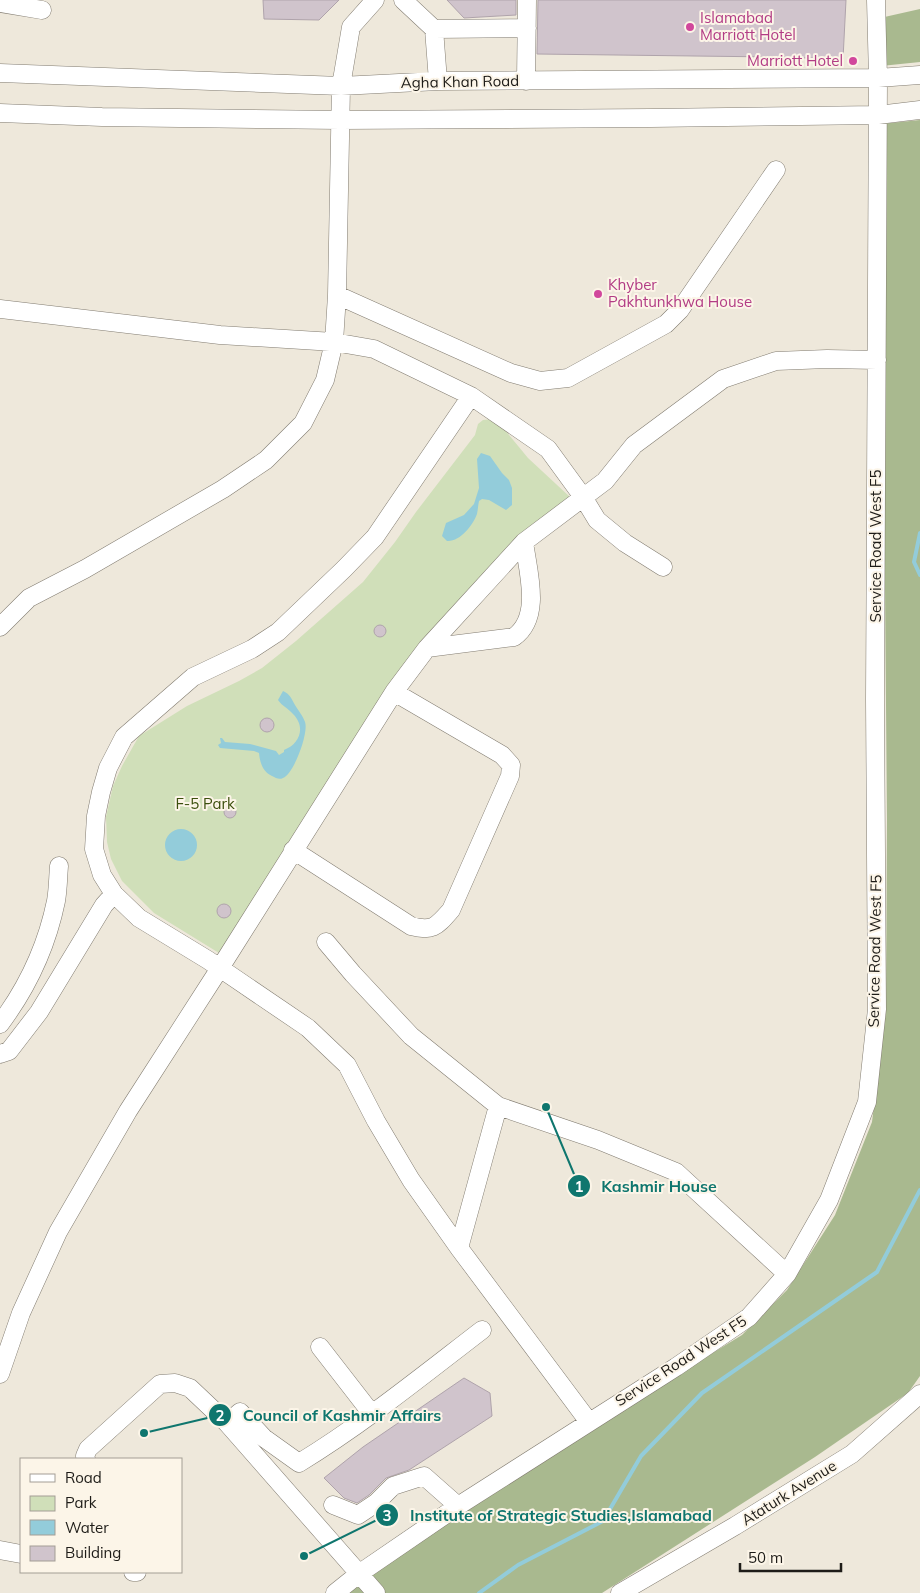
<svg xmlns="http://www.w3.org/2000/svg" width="920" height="1593" viewBox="0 0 920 1593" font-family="Mulish,sans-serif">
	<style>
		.green { fill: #d0dfb9 }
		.forest { fill: #a9b98f }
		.water { fill: #93ccda }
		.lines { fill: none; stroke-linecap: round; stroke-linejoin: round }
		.stream { stroke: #93ccda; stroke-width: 4 }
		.building { fill: #d0c4cc; stroke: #afa3ab }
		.minor-casing { stroke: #827c71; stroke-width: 19 }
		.minor { stroke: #fff; stroke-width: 18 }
		.hotel-dot { fill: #d1479c; stroke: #fcf5e8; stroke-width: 2 }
		.labels { text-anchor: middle; stroke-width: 4; stroke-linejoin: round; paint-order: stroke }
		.hotel-label { font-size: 15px; fill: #b23c85; stroke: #fcf5e8; text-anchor: start }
		.street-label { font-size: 15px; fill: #1e1c18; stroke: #fcf5e8 }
		.park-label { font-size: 15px; fill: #3b4f0d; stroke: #fcf5e8 }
		.leader { fill: none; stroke: #0f766e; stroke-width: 2 }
		.callout-dot { fill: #0f766e; stroke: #fcf5e8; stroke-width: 2 }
		.mark-label { font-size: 15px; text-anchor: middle; font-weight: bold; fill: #fff }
		.callout-label { font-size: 16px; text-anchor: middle; font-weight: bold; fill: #0f766e; stroke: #fcf5e8; stroke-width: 4; stroke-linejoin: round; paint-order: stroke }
	</style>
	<rect width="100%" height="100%" fill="#eee8db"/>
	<path class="green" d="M 493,419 L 500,424 L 528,458 L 570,497 L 479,580 L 219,953 L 154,913 L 122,881 L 111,859 L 107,842 L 106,817 L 113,786 L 122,766 L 139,736 L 187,706 L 239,681 L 262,668 L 296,641 L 363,582 L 395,542 L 416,512 L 475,435 L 478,424 L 483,420 Z"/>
	<path class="forest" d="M 920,9 L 920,62 L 881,66 L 880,18 Z
		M 920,120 L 920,1376 L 908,1393 L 815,1457 L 602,1593 L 338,1593 L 644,1395 L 742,1335 L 787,1290 L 835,1215 L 872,1122 L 886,1011 L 887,820 L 881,124 Z"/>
	<path class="water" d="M 481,453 L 490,456 L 502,473 L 509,480 L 512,488 L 512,505 L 506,510 L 489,500 L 482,499 L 479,501 C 478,506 478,509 477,514 C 473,525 460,542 447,541 L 442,536 L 446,523 L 464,515 L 474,504 L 479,488 L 477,459 Z
		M 283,691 C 290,694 291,698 295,705 C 298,710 303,716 305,722 C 309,732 294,774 283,778 C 279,780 276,778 272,776 C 263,772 260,763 259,753 L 254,751 L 220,748 L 218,745 L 221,743 L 220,738 L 222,738 L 225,742 L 250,744 L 276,751 L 279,755 L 284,752 L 284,750 C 300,744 306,727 293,714 C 288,708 282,706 278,700 Z
		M165 845a16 16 0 1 1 32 0a16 16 0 1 1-32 0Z"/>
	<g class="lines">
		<path class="stream" d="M 920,533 L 914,562 L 920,575
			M 479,1593 L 518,1565 L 603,1521 L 641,1456 L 702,1393 L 877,1272 L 920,1190"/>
	</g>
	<path class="building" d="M 263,0 L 339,0 L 319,20 L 264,19 Z
		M 447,0 L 516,0 L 516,15 L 464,18 Z
		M 538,0 L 846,0 L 843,59 L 773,57 L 537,54 Z
		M374 631a6 6 0 1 1 12 0a6 6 0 1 1-12 0Z
		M260 725a7 7 0 1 1 14 0a7 7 0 1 1-14 0Z
		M224 812a6 6 0 1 1 12 0a6 6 0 1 1-12 0Z
		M217 911a7 7 0 1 1 14 0a7 7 0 1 1-14 0Z
		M 464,1378 L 490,1393 L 492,1416 L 409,1470 L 386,1478 L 369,1495 L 357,1503 L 344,1498 L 324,1478 L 363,1447 Z"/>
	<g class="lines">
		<defs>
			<path id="minor" d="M 403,0 L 434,29 L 438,81
				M 0,3 L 42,10
				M 434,29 L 527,28
				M 0,73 L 341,86 L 438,81 L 878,78 L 920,75
				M 526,81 L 527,0
				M 0,113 L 102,117 L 340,120 L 651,118 L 878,115 L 920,110
				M 337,295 L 511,373 L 540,381 L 568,378 L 666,324 L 680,310 L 776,170
				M 0,309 L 220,335 L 334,342 L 374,349 L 471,396 L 548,449 L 583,497 L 597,520 L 625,543 L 663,567
				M 471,396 L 375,537 L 344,569 L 278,632 L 252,649 L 193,677 L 124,737 L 108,768 L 101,792 L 96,816 L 94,849 L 102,875 L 114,894 L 139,918 L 208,960 L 308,1028 L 347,1065 L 376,1121 L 411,1180 L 459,1248 L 589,1422
				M 0,627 L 29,598 L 85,569 L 223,489 L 266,460 L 303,423 L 325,380 L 334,342 L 337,295 L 341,86 L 351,27 L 375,0
				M 427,648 L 514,637 C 542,617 528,572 524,542
				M 293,850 L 411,926 C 433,932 437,926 451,910 L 510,776 L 511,765 L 502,755 L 394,692
				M 326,942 L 353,974 L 411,1036 L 498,1106 L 598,1140 L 676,1172 L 787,1274
				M 0,1024 C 27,988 47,945 56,901 C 58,890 58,878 59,866
				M 0,1054 L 9,1051 L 39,1012 L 104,905 L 114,894
				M 459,1248 L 498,1106
				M 320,1347 L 372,1414
				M 0,1374 L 21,1313 L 58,1232 L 128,1111 L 220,968 L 394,692 L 427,648 L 524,542 L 605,481 L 634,445 L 723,379 L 776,361 L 827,359 L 877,360
				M 227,1423 L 240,1412 L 264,1438 L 299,1463 C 363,1424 422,1376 482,1330
				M 86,1459 L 85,1456 L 88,1449 L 160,1384 L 175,1383 L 190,1388 L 227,1423 L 376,1593
				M 333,1505 L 358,1515 L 376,1503 L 393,1486 L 424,1476 L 458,1506
				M 0,1550 L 21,1554
				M 133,1572 L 137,1572
				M 335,1593 L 360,1573 L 458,1506 L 676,1367 L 749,1317 L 787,1274 L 829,1200 L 867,1102 L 877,1009 L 875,699 L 878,78 L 876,0
				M 620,1593 L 735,1526 L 852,1454 L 920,1394"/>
		</defs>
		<use href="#minor" class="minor-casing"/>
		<use href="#minor" class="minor"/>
	</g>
	<g class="hotel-dot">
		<circle cx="690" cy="27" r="5"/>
		<circle cx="853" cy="61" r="5"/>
		<circle cx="598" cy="294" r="5"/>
	</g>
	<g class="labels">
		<g class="hotel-label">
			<text x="700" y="23">Islamabad<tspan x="700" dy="17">Marriott Hotel</tspan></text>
			<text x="843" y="66" text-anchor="end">Marriott Hotel</text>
			<text x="608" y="290">Khyber<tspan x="608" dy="17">Pakhtunkhwa House</tspan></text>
		</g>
		<g class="street-label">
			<text transform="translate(460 82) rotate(-1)" y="5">Agha Khan Road</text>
			<text transform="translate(876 546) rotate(-90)" y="5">Service Road West F5</text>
			<text transform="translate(875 951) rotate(-89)" y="5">Service Road West F5</text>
			<text transform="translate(681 1361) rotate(-33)" y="5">Service Road West F5</text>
			<text transform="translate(789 1493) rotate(-32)" y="5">Ataturk Avenue</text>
		</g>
		<g class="park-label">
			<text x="205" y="809">F-5 Park</text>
		</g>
	</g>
	<path class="leader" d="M546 1107L579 1186M144 1433L220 1415M304 1556L387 1515"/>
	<g class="callout-dot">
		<circle cx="546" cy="1107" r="5"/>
		<circle cx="144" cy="1433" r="5"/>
		<circle cx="304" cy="1556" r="5"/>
		<circle cx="579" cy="1186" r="12"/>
		<circle cx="220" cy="1415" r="12"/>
		<circle cx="387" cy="1515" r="12"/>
	</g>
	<g class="mark-label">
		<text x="579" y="1192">1</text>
		<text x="220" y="1421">2</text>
		<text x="387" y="1521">3</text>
	</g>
	<g class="callout-label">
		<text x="659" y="1192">Kashmir House</text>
		<text x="342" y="1421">Council of Kashmir Affairs</text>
		<text x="561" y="1521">Institute of Strategic Studies,Islamabad</text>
	</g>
	<rect x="20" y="1458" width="162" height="115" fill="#fcf5e8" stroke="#a39e95"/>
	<rect x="30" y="1474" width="25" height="8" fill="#ffffff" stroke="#a39e95"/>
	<text x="65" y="1483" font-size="15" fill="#1e1c18">Road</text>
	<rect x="30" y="1496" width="25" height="15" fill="#d0dfb9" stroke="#a39e95"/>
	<text x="65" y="1508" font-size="15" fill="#1e1c18">Park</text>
	<rect x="30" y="1520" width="25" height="15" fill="#93ccda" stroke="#a39e95"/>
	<text x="65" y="1533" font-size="15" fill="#1e1c18">Water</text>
	<rect x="30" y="1546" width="25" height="15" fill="#d0c4cc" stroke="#a39e95"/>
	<text x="65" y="1558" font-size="15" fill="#1e1c18">Building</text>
	<path d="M740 1563v8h101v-8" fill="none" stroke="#1e1c18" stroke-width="2.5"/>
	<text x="748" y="1563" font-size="15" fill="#1e1c18" stroke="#fcf5e8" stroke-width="4" paint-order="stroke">50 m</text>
</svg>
